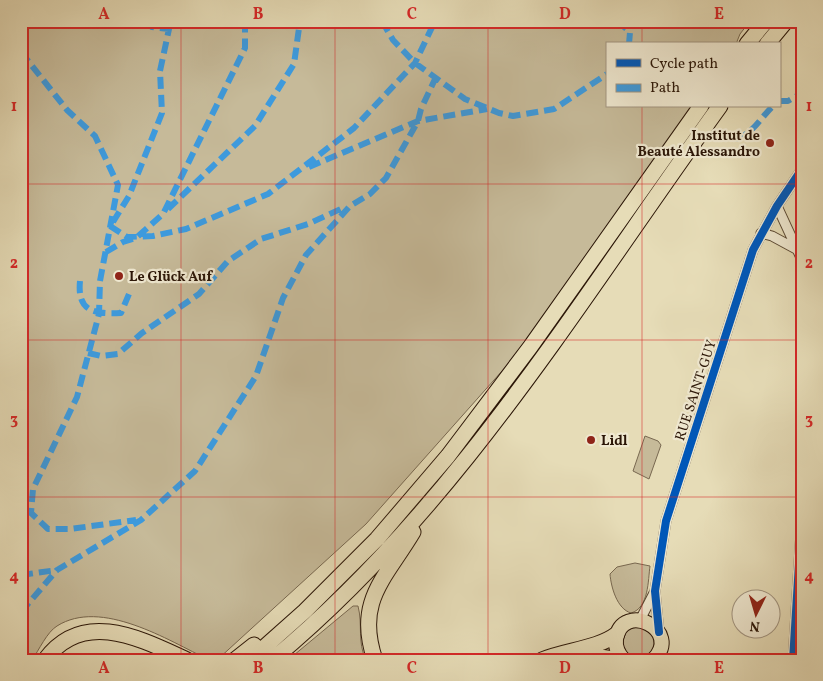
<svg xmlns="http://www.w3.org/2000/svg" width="823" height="681" viewBox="0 0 823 681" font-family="Vollkorn,serif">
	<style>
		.green { fill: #c6ba99; stroke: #786850 }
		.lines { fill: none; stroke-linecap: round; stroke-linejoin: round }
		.street-casing { stroke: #5a4833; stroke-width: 11 }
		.primary-casing { stroke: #2b1607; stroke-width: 16 }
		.highway-casing { stroke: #2b1607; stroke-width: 17 }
		.street { stroke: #efe8d0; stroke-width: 9 }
		.primary { stroke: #e6dcb7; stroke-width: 14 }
		.highway { stroke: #e6dcb7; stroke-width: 15 }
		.quiet { stroke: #3d9add; stroke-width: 6; stroke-dasharray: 12 6; stroke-linecap: butt }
		.cycleway-casing { stroke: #efe8d0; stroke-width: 11 }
		.cycleway { stroke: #0057b8; stroke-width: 8 }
		.grid { fill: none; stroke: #d62828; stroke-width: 1; stroke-opacity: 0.55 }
		.poi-dot { fill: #8f2418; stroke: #efe8d0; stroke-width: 2 }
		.labels { text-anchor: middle; stroke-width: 4.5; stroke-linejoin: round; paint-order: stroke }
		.poi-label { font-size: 14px; font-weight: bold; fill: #2b1607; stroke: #efe8d0; text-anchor: start }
		.street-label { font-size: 14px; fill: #2b1607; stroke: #efe8d0 }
		.neatline { fill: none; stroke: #d62828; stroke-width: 2 }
		.grid-label { font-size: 16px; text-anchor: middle; font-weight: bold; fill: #d62828 }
	</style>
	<rect width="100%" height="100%" fill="#e6dcb7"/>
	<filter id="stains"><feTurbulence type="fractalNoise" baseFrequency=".004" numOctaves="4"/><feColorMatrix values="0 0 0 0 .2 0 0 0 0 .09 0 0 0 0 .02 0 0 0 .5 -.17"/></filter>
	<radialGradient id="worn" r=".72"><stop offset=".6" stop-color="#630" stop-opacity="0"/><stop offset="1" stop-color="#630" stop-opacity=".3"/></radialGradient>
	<path class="green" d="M 21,21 L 750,21 L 740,34 L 736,44 L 607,44 L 607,106 L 698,106 L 526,344 L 366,524 L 217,660 L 209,660 C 168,640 101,598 57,626 C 47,632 39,650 32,660 L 21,660 Z
		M 645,436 L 658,441 L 661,445 L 649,479 L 633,471 Z
		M 635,563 L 650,566 C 648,580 649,608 631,613 C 617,609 611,587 610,574 L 617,567 Z
		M 353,606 L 358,606 C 363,625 357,642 366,660 L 288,660 Z
		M622 643a16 16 0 1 1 32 0a16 16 0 1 1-32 0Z"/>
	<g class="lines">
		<defs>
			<path id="street" d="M 777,206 L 802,260
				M 761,233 L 772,236 L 796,249
				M 640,620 L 655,591
				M 659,632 L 655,591 L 666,521 L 753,250 L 777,206 L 802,169
				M 793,660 L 802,516"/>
			<path id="primary" d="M 624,660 C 618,654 615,647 616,639 C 622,600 684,630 653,660"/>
			<path id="highway" d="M 747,44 L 766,21
				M 767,44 L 786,21
				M 45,660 C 83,608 141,639 187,660
				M 235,660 L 254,645
				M 250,660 L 305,611 L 377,539 L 448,456 L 531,346 L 701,106
				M 272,660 C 457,507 581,298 720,106
				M 375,660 C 355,601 385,579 413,532
				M 542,660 C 566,650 597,649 617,634
				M 579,660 L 600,657 L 619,660"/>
		</defs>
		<use href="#street" class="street-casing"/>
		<use href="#primary" class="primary-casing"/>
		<use href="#highway" class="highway-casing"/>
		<use href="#street" class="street"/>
		<use href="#primary" class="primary"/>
		<use href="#highway" class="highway"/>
		<path class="quiet" d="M 144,21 L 152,27 L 169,29
			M 382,21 L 393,40 L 415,63 L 465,99 L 499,113 L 513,116 L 554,109 L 607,74
			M 617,21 L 630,32 L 629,44
			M 21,52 L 67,110 L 95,136 L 118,185 L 100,281 L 99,314 L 77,397 L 33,489 L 31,513 L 48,529 L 70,529 L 136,520
			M 802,76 L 802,80
			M 779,101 L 788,101 L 802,93
			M 736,139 C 753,134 761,117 773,106
			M 309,167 L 418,121 L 487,109
			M 168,209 L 255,126 L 294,64 L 300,21
			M 113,222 L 129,196 L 162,113 L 160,71 L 169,29 L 168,21
			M 110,226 L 127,237 L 153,236 L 186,229 L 268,194 L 354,128 L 415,63 L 435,21
			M 106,252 L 123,242 L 136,238 L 163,214 L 245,48 L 245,21
			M 80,281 C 77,312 94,314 121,313 L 129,294
			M 88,353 L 101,356 L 118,354 L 142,333 L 199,294 L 228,261 L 261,239 L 308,224 L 345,207
			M 21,575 L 57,570
			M 21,612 L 57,570 L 141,520 L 195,471 L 256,376 L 283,298 L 306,255 L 350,206 L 370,194 L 386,178 L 418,121 L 421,109 L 436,77"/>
		<defs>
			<path id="cycleway" d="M 659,632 L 655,591 L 666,521 L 753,250 L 777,206 L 802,169
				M 793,660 L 802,516"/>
		</defs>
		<use href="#cycleway" class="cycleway-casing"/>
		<use href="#cycleway" class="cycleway"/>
	</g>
	<path class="grid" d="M 181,21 L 181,660M 335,21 L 335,660M 488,21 L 488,660M 642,21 L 642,44M 642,106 L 642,660M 21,184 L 802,184M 21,340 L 802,340M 21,497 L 802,497"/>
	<g class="poi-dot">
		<circle cx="770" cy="143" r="5"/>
		<circle cx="119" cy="276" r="5"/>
		<circle cx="591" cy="440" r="5"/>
	</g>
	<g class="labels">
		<g class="poi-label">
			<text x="760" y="140" text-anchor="end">Institut de<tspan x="760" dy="16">Beauté Alessandro</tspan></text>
			<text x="129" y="281">Le Glück Auf</text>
			<text x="601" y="445">Lidl</text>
		</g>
		<g class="street-label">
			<text transform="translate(695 390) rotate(-72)" y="5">RUE SAINT-GUY</text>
		</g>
	</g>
	<rect width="823" height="681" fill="none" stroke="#e6dcb7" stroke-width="55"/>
	<rect x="606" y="42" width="175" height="65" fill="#efe8d0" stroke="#a19480"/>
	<rect x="616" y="59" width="25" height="8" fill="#0057b8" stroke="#a19480"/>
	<text x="650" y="68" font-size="15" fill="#2b1607">Cycle path</text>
	<rect x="616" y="84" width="25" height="8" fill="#3d9add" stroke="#a19480"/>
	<text x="650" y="92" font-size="15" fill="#2b1607">Path</text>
	<g transform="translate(756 614) rotate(185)"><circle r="24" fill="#efe8d0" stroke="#a19480"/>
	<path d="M0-4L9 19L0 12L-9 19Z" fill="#8f2418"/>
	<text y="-8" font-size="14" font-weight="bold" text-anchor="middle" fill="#2b1607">N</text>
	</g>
	<rect x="28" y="28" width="768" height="626" class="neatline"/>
	<g class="grid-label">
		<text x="104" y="19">A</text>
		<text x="258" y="19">B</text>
		<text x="412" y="19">C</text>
		<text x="565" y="19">D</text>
		<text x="719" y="19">E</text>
		<text x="14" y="111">1</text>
		<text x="809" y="111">1</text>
		<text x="14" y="268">2</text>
		<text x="809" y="268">2</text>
		<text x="14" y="424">3</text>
		<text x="809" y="424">3</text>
		<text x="14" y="581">4</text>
		<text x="809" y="581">4</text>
		<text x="104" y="673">A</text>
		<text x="258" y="673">B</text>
		<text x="412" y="673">C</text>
		<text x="565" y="673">D</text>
		<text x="719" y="673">E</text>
	</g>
	<rect width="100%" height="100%" filter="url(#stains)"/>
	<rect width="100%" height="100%" fill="url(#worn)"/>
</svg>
